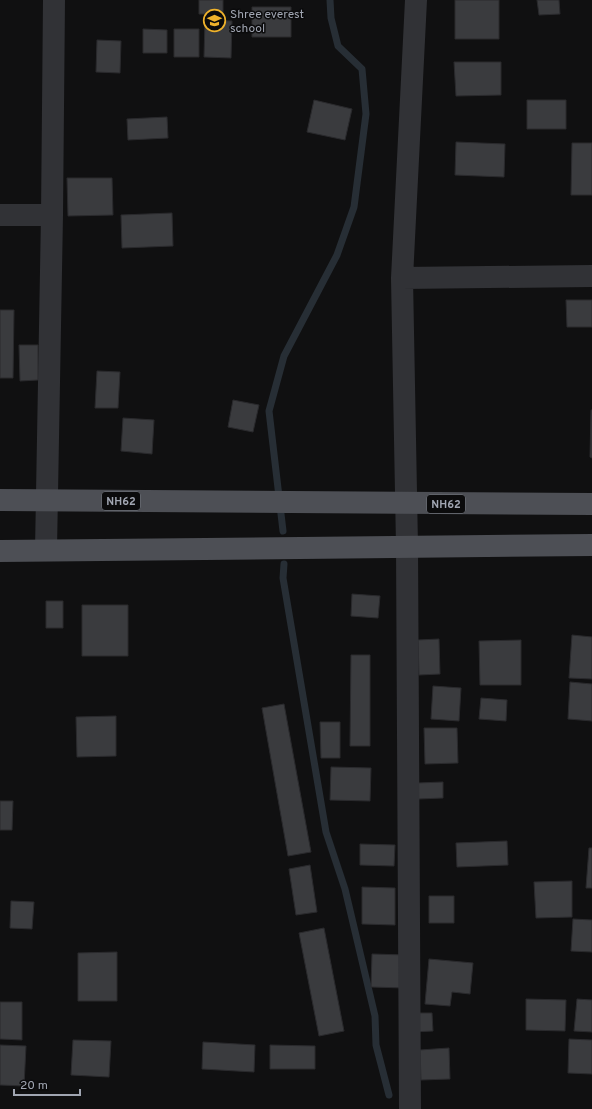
<svg xmlns="http://www.w3.org/2000/svg" width="592" height="1109" viewBox="0 0 592 1109" font-family="Overpass,sans-serif">
	<style>
		.lines { fill: none; stroke-linecap: round; stroke-linejoin: round }
		.stream { stroke: #272e35; stroke-width: 7 }
		.building { fill: #3a3b3e; stroke: #2a2a2d }
		.minor { stroke: #313236; stroke-width: 22 }
		.primary { stroke: #4d4f55; stroke-width: 22 }
		.labels { text-anchor: middle; stroke-width: 3; stroke-linejoin: round; paint-order: stroke }
		.shield { fill: #0b0b0c; stroke: #747880; stroke-width: 1 }
		.shield-label { font-size: 11px; font-weight: bold; fill: #a1a6b2 }
		.poi-label { font-size: 12px; fill: #a1a6b2; stroke: #0b0b0c; text-anchor: start }
	</style>
	<rect width="100%" height="100%" fill="#101011"/>
	<g class="lines">
		<path class="stream" d="M 283,531 L 269,411 L 284,356 L 337,255 L 354,207 L 366,114 L 362,69 L 338,46 L 331,18 L 330,0
			M 284,564 L 283,578 L 326,832 L 345,889 L 375,1016 L 376,1045 L 389,1095"/>
	</g>
	<path class="building" d="M 199,0 L 223,0 L 223,14 L 199,14 Z
		M 455,0 L 499,0 L 499,39 L 455,39 Z
		M 537,0 L 559,0 L 560,14 L 539,15 Z
		M 252,7 L 291,7 L 291,37 L 252,37 Z
		M 205,20 L 232,21 L 231,58 L 204,57 Z
		M 143,29 L 167,30 L 167,53 L 143,53 Z
		M 174,29 L 199,29 L 199,57 L 174,57 Z
		M 97,40 L 121,41 L 120,73 L 96,72 Z
		M 454,62 L 501,62 L 501,95 L 456,96 Z
		M 314,100 L 352,109 L 345,140 L 307,132 Z
		M 527,100 L 566,100 L 566,129 L 527,129 Z
		M 167,117 L 168,138 L 128,140 L 127,119 Z
		M 456,142 L 505,144 L 504,177 L 455,175 Z
		M 572,143 L 592,143 L 592,195 L 571,195 Z
		M 67,178 L 112,178 L 113,215 L 68,216 Z
		M 172,213 L 173,246 L 122,248 L 121,215 Z
		M 566,300 L 592,300 L 592,327 L 567,327 Z
		M 0,310 L 14,310 L 13,378 L 0,378 Z
		M 19,345 L 38,345 L 38,380 L 20,381 Z
		M 97,371 L 120,372 L 118,408 L 95,408 Z
		M 233,400 L 259,405 L 253,432 L 228,427 Z
		M 591,410 L 592,410 L 592,458 L 590,457 Z
		M 123,418 L 154,420 L 152,454 L 121,451 Z
		M 352,594 L 380,596 L 378,618 L 351,616 Z
		M 46,601 L 63,601 L 63,628 L 46,628 Z
		M 82,605 L 128,605 L 128,656 L 82,656 Z
		M 572,635 L 592,637 L 592,679 L 569,678 Z
		M 439,639 L 440,674 L 419,675 L 418,640 Z
		M 521,640 L 521,685 L 480,685 L 479,641 Z
		M 351,655 L 370,655 L 370,746 L 350,746 Z
		M 570,682 L 592,684 L 592,721 L 568,719 Z
		M 433,686 L 461,688 L 459,721 L 431,719 Z
		M 481,698 L 507,700 L 506,721 L 479,719 Z
		M 284,704 L 311,852 L 288,856 L 262,708 Z
		M 116,716 L 116,756 L 77,757 L 76,717 Z
		M 320,722 L 340,722 L 340,758 L 321,758 Z
		M 424,728 L 457,728 L 458,763 L 425,764 Z
		M 331,767 L 371,768 L 370,801 L 330,800 Z
		M 443,782 L 443,798 L 418,799 L 418,783 Z
		M 0,801 L 13,801 L 12,830 L 0,830 Z
		M 507,841 L 508,865 L 457,867 L 456,843 Z
		M 360,844 L 395,845 L 394,866 L 360,865 Z
		M 589,848 L 592,848 L 592,888 L 586,888 Z
		M 310,865 L 317,912 L 296,915 L 289,869 Z
		M 572,881 L 572,917 L 536,918 L 534,882 Z
		M 362,887 L 395,888 L 395,925 L 362,924 Z
		M 429,896 L 454,896 L 454,923 L 429,923 Z
		M 11,901 L 34,902 L 32,929 L 10,928 Z
		M 573,919 L 592,920 L 592,952 L 571,951 Z
		M 324,928 L 344,1031 L 319,1036 L 299,933 Z
		M 117,952 L 117,1001 L 78,1001 L 78,953 Z
		M 372,954 L 406,955 L 405,988 L 371,987 Z
		M 429,959 L 473,963 L 470,994 L 452,992 L 450,1006 L 425,1004 Z
		M 526,999 L 566,1000 L 565,1031 L 526,1030 Z
		M 577,999 L 592,1000 L 592,1032 L 574,1031 Z
		M 0,1002 L 22,1002 L 22,1040 L 0,1039 Z
		M 410,1013 L 432,1013 L 433,1031 L 411,1032 Z
		M 569,1039 L 592,1040 L 592,1074 L 568,1073 Z
		M 73,1040 L 111,1041 L 109,1077 L 71,1075 Z
		M 203,1042 L 255,1045 L 254,1072 L 202,1069 Z
		M 0,1045 L 26,1046 L 24,1086 L 0,1085 Z
		M 270,1045 L 315,1046 L 315,1069 L 270,1069 Z
		M 449,1048 L 450,1079 L 421,1080 L 420,1050 Z"/>
	<g class="lines">
		<path class="minor" d="M 0,215 L 52,215 L 54,0
			M 402,278 L 592,276
			M 46,550 L 52,215
			M 410,1109 L 407,546 L 402,278 L 416,0"/>
		<path class="primary" d="M 0,500 L 592,504
			M 0,551 L 592,545"/>
	</g>
	<defs>
		<symbol id="school-ring" viewBox="-11 -11 22 22"><circle r="9.5" fill="#0b0b0c" stroke="#efb22b" stroke-width="1.5"/><path d="M0-5L7-2L0 1L-7-2ZM-4 1L0 2.5L4 1V4Q0 6-4 4Z" fill="#efb22b"/></symbol>
	</defs>
	<g fill-rule="evenodd">
		<use href="#school-ring" x="202" y="8" width="25" height="25"/>
	</g>
	<g class="labels">
		<g class="shield">
			<rect x="102" y="492" width="38" height="18" rx="3"/>
			<rect x="427" y="495" width="38" height="18" rx="3"/>
		</g>
		<g class="shield-label">
			<text x="121" y="505">NH62</text>
			<text x="446" y="508">NH62</text>
		</g>
		<g class="poi-label">
			<text x="230" y="18">Shree everest<tspan x="230" dy="14">school</tspan></text>
		</g>
	</g>
	<path d="M14 1089v6h66v-6" fill="none" stroke="#a1a6b2" stroke-width="2"/>
	<text x="20" y="1089" font-size="12" fill="#a1a6b2" stroke="#0b0b0c" stroke-width="3" paint-order="stroke">20 m</text>
</svg>
